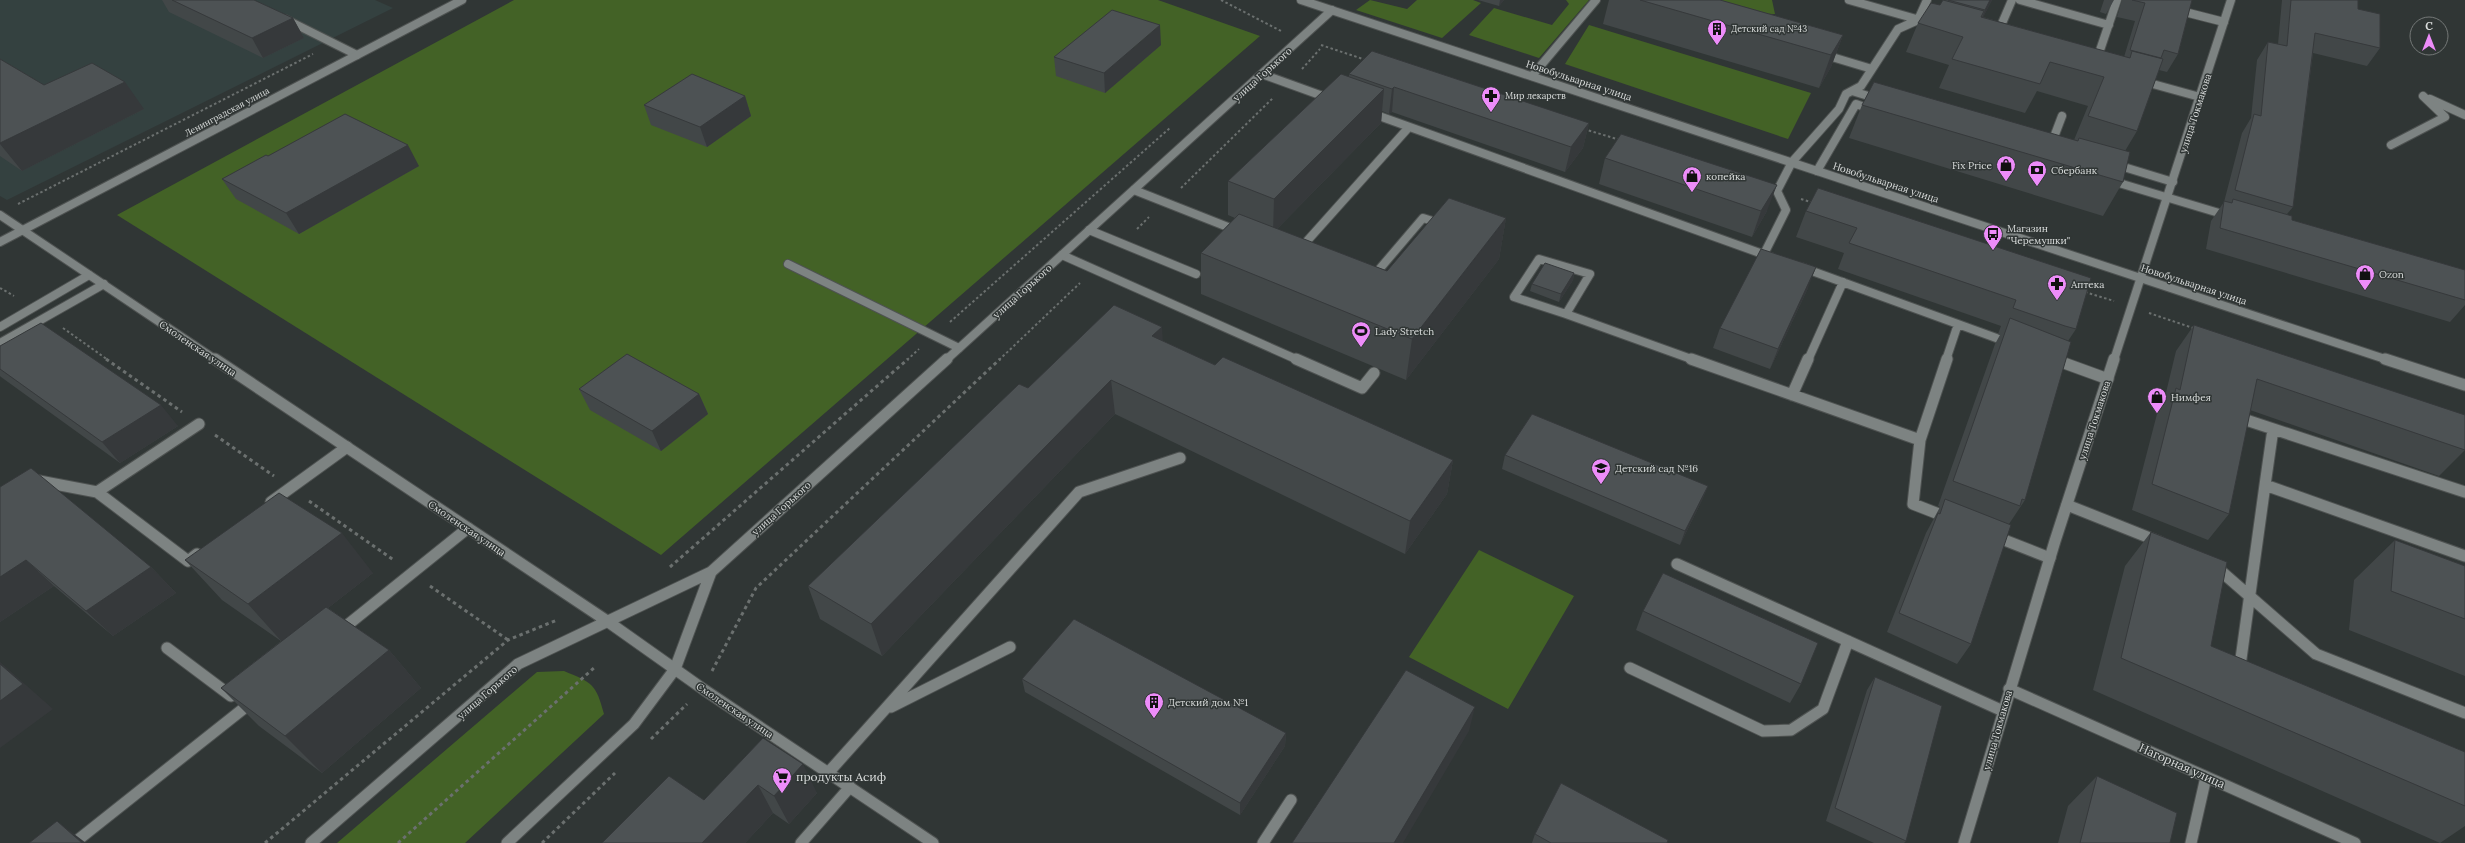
<svg xmlns="http://www.w3.org/2000/svg" width="2465" height="843" viewBox="0 0 2465 843" font-family="Lora,serif">
	<style>
		.built { fill: #344140 }
		.green { fill: #436226 }
		.lines { fill: none; stroke-linecap: round; stroke-linejoin: round }
		.lane-far1-casing { stroke: #4e5251; stroke-width: 10 }
		.lane-casing { stroke: #4e5251; stroke-width: 13 }
		.street-far1-casing { stroke: #4e5251; stroke-width: 10 }
		.street-casing { stroke: #4e5251; stroke-width: 13 }
		.secondary-far1-casing { stroke: #4e5251; stroke-width: 10 }
		.secondary-casing { stroke: #4e5251; stroke-width: 13 }
		.path-far1 { stroke: #6b706f; stroke-width: 2; stroke-dasharray: 2.5 2.5; stroke-linecap: butt }
		.path { stroke: #6b706f; stroke-width: 3; stroke-dasharray: 3.5 3.5; stroke-linecap: butt }
		.lane-far1 { stroke: #7d8382; stroke-width: 8 }
		.lane { stroke: #7d8382; stroke-width: 11 }
		.street-far1 { stroke: #7d8382; stroke-width: 8 }
		.street { stroke: #7d8382; stroke-width: 11 }
		.secondary-far1 { stroke: #7d8382; stroke-width: 8 }
		.secondary { stroke: #7d8382; stroke-width: 11 }
		.wall { fill: #424748 }
		.shaded-wall { fill: #36393b }
		.building { fill: #4d5254; stroke: #36393b }
		.labels { text-anchor: middle; stroke-width: 3; stroke-linejoin: round; paint-order: stroke }
		.far-poi-label { font-size: 9px; fill: #d9dcdb; stroke: #303635; text-anchor: start }
		.far-street-label { font-size: 9px; fill: #d9dcdb; stroke: #303635 }
		.street-label { font-size: 10px; fill: #d9dcdb; stroke: #303635 }
		.poi-label { font-size: 10px; fill: #d9dcdb; stroke: #303635; text-anchor: start }
		.near-street-label { font-size: 12px; fill: #d9dcdb; stroke: #303635 }
		.near-poi-label { font-size: 12px; fill: #d9dcdb; stroke: #303635; text-anchor: start }
	</style>
	<rect width="100%" height="100%" fill="#303635"/>
	<path class="built" d="M 0,0 L 375,0 L 393,8 L 7,200 L 0,196 Z"/>
	<path class="green" d="M 514,0 L 1158,0 L 1260,36 L 661,555 L 117,215 Z
		M 1370,0 L 1407,9 L 1417,0 L 1473,0 L 1481,3 L 1442,38 L 1356,10 Z
		M 1566,0 L 1589,0 L 1539,58 L 1469,35 L 1494,8 L 1552,25 L 1569,4 Z
		M 1703,0 L 1772,0 L 1775,14 L 1724,13 Z
		M 1589,25 L 1811,93 L 1788,139 L 1565,64 Z
		M 1479,550 L 1574,596 L 1508,709 L 1409,657 Z
		M 564,671 C 593,683 596,684 604,714 L 465,843 L 337,843 L 537,672 Z"/>
	<g class="lines">
		<defs>
			<path id="lane-far1" d="M 1849,0 L 1934,24
				M 2020,0 L 2109,25
				M 2177,10 L 2224,22
				M 285,19 L 357,55
				M 1997,35 L 2012,0
				M 1822,54 L 1872,69
				M 2096,62 L 2117,0
				M 1262,74 L 1331,99
				M 2142,81 L 2200,97
				M 1852,91 L 1878,99
				M 2430,99 L 2465,115
				M 1368,112 L 1771,257
				M 2051,145 L 2062,116
				M 2391,145 L 2445,117 L 2423,96
				M 2114,164 L 2173,182
				M 1817,171 L 1856,104 L 1873,110
				M 2109,180 L 2229,216
				M 1134,190 L 1238,231
				M 1089,230 L 1196,274
				M 1299,250 L 1409,127
				M 1764,254 L 1786,210 L 1777,191 L 1792,162 L 1839,109 L 1846,94 L 1861,86 L 1898,29 L 1918,20 L 1927,0
				M 1062,255 L 1298,360
				M 1539,259 L 1590,274 L 1566,314 L 1514,297 Z
				M 788,264 L 959,348
				M 1801,267 L 2010,343
				M 1371,279 L 1423,218 L 1442,224
				M 1566,314 L 1694,360
				M 0,327 L 89,275
				M 0,343 L 104,284
				M 2053,359 L 2055,360
				M 1808,360 L 1843,282
				M 1946,360 L 1958,324"/>
			<path id="lane" d="M 1296,359 L 1362,388 L 1374,373
				M 1691,359 L 1920,440 L 1913,504 L 1949,518
				M 2053,359 L 2108,379
				M 1792,395 L 1808,359
				M 2243,419 L 2465,492
				M 2273,429 L 2265,485 L 2465,556
				M 1920,440 L 1947,359
				M 34,480 L 97,492
				M 271,502 L 347,447
				M 2067,505 L 2160,542
				M 1994,536 L 2050,558
				M 197,554 L 188,561 L 97,492 L 199,424
				M 1677,564 L 2003,711
				M 2215,566 L 2316,654 L 2465,713
				M 340,631 L 468,528
				M 167,648 L 231,696
				M 1630,668 L 1763,731 L 1791,730 L 1823,709 L 1848,641
				M 2246,668 L 2240,666 L 2265,485
				M 2009,689 L 2355,843
				M 891,707 L 1010,647
				M 828,773 L 1079,492 L 1180,458
				M 74,843 L 253,701
				M 801,843 L 850,787
				M 1263,843 L 1291,800
				M 2191,843 L 2206,777"/>
			<path id="street-far1" d="M 1532,76 L 1596,0
				M 0,215 L 216,360
				M 946,360 L 1332,10
				M 2114,360 L 2231,0"/>
			<path id="street" d="M 215,359 L 607,621 L 703,689 L 933,843
				M 311,843 L 518,664 L 711,572 L 947,359
				M 507,843 L 634,724 L 675,669 L 711,572
				M 1964,843 L 2055,541 L 2114,359"/>
			<path id="secondary-far1" d="M 1301,0 L 2388,360
				M 0,242 L 462,0"/>
			<path id="secondary" d="M 2385,359 L 2465,385"/>
		</defs>
		<use href="#lane-far1" class="lane-far1-casing"/>
		<use href="#lane" class="lane-casing"/>
		<use href="#street-far1" class="street-far1-casing"/>
		<use href="#street" class="street-casing"/>
		<use href="#secondary-far1" class="secondary-far1-casing"/>
		<use href="#secondary" class="secondary-casing"/>
		<path class="path-far1" d="M 1221,0 L 1281,31
			M 1321,45 L 1366,60
			M 1302,69 L 1320,49
			M 1584,129 L 1620,140
			M 1181,188 L 1273,98
			M 1801,199 L 1814,203
			M 18,204 L 313,54
			M 1137,229 L 1149,217
			M 0,288 L 14,296
			M 2085,292 L 2114,301
			M 2149,313 L 2196,329
			M 950,322 L 1171,127
			M 63,328 L 108,360
			M 907,360 L 919,349
			M 999,360 L 1080,283"/>
		<path class="path" d="M 106,359 L 182,412
			M 215,435 L 274,476
			M 309,501 L 395,561
			M 670,567 L 908,359
			M 430,586 L 508,640
			M 712,671 L 756,588 L 1000,359
			M 651,739 L 687,704
			M 265,843 L 508,640 L 557,620
			M 398,843 L 595,667
			M 542,843 L 615,773"/>
		<use href="#lane-far1" class="lane-far1"/>
		<use href="#lane" class="lane"/>
		<use href="#street-far1" class="street-far1"/>
		<use href="#street" class="street"/>
		<use href="#secondary-far1" class="secondary-far1"/>
		<use href="#secondary" class="secondary"/>
	</g>
	<path class="wall" d="M 162,0 L 254,0 L 293,18 L 304,38 L 263,58 L 169,12 Z
		M 1478,0 L 1504,0 L 1499,6 Z
		M 1609,0 L 1720,0 L 1843,35 L 1831,67 L 1819,88 L 1603,24 Z
		M 1944,0 L 1992,0 L 1983,17 L 2124,57 L 2135,21 L 2117,17 L 2122,0 L 2192,0 L 2178,54 L 2167,72 L 2159,70 L 2137,131 L 2125,151 L 2123,182 L 2103,216 L 1849,138 L 1862,105 L 2074,140 L 2088,106 L 2037,91 L 2025,113 L 1939,88 L 1949,65 L 1906,52 L 1918,23 L 1940,5 Z
		M 2104,0 L 2114,0 L 2106,14 L 2100,12 Z
		M 2282,0 L 2358,0 L 2358,9 L 2380,48 L 2367,66 L 2313,53 L 2293,207 L 2287,214 L 2292,220 L 2465,270 L 2465,305 L 2450,322 L 2206,249 L 2211,221 L 2224,202 L 2242,133 L 2251,118 L 2257,60 L 2268,42 L 2278,44 Z
		M 1161,45 L 1105,93 L 1056,76 L 1054,57 Z
		M 0,59 L 44,85 L 144,109 L 22,171 L 0,156 Z
		M 1349,74 L 1589,123 L 1583,148 L 1565,172 L 1392,112 L 1389,114 L 1382,111 L 1381,123 L 1277,229 L 1387,271 L 1506,218 L 1499,259 L 1406,380 L 1201,294 L 1201,253 L 1235,218 L 1228,215 L 1228,181 L 1349,77 Z
		M 745,96 L 751,116 L 707,147 L 651,125 L 644,105 Z
		M 268,156 L 419,166 L 299,234 L 236,199 L 222,179 Z
		M 1605,158 L 1767,211 L 1752,237 L 1599,184 Z
		M 1818,188 L 2076,329 L 2068,341 L 2025,500 L 2009,524 L 1971,644 L 1957,664 L 1887,632 L 1926,533 L 1940,507 L 1938,506 L 1995,344 L 2000,335 L 1998,334 L 2001,326 L 1838,269 L 1844,253 L 1796,237 L 1806,211 Z
		M 1574,273 L 1573,280 L 1559,302 L 1530,291 L 1532,284 Z
		M 1808,288 L 1770,369 L 1713,348 L 1720,328 Z
		M 2194,325 L 2465,450 L 2439,476 L 2250,410 L 2229,514 L 2208,540 L 2132,510 L 2157,414 L 2163,405 L 2176,351 Z
		M 1163,341 L 1215,365 L 1453,460 L 1447,494 L 1405,554 L 1115,414 L 882,656 L 820,619 L 808,586 L 1028,388 Z
		M 0,346 L 178,426 L 120,463 L 1,377 L 0,376 Z
		M 579,389 L 699,394 L 708,414 L 661,451 L 590,410 Z
		M 1505,455 L 1708,486 L 1702,500 L 1680,545 L 1502,469 Z
		M 0,487 L 151,567 L 176,593 L 113,636 L 54,586 L 0,622 Z
		M 2151,532 L 2211,646 L 2465,752 L 2465,826 L 2440,843 L 2093,690 L 2125,566 Z
		M 2395,540 L 2465,566 L 2465,676 L 2349,630 L 2354,580 Z
		M 185,560 L 373,573 L 328,608 L 389,650 L 421,688 L 322,773 L 259,726 L 221,688 L 281,641 L 222,600 Z
		M 1643,611 L 1801,684 L 1790,703 L 1636,630 Z
		M 1875,677 L 1906,841 L 1904,843 L 1874,843 L 1826,821 L 1867,690 Z
		M 1022,679 L 1286,733 L 1285,746 L 1240,815 L 1025,692 Z
		M 763,738 L 817,793 L 789,824 L 773,813 L 745,843 L 602,843 L 704,800 Z
		M 2097,776 L 2170,843 L 2058,843 L 2068,806 Z
		M 1535,834 L 1667,843 L 1532,843 Z"/>
	<path class="shaded-wall" d="M 1500,0 L 1504,0 L 1499,6 Z
		M 1990,0 L 1992,0 L 1977,30 L 1985,10 Z
		M 293,18 L 304,38 L 263,58 L 252,38 Z
		M 1160,25 L 1161,45 L 1105,93 L 1104,73 Z
		M 1843,35 L 1831,67 L 1819,88 L 1831,55 Z
		M 125,82 L 144,109 L 22,171 L 0,144 L 0,143 Z
		M 1394,87 L 1392,112 L 1389,114 L 1392,89 Z
		M 1384,89 L 1381,123 L 1273,233 L 1274,199 Z
		M 745,96 L 751,116 L 707,147 L 700,127 Z
		M 1589,123 L 1583,148 L 1565,172 L 1571,147 Z
		M 408,145 L 419,166 L 299,234 L 286,213 Z
		M 1777,185 L 1767,211 L 1752,237 L 1761,211 Z
		M 1506,218 L 1499,259 L 1406,380 L 1412,339 Z
		M 1816,267 L 1808,288 L 1770,369 L 1778,349 Z
		M 1574,273 L 1573,280 L 1559,302 L 1561,294 Z
		M 1162,327 L 1164,361 L 1152,336 Z
		M 1111,380 L 1115,414 L 882,656 L 871,624 Z
		M 699,394 L 708,414 L 661,451 L 652,431 Z
		M 161,405 L 178,426 L 120,463 L 102,442 Z
		M 1453,460 L 1447,494 L 1405,554 L 1410,521 Z
		M 1708,486 L 1702,500 L 1680,545 L 1685,531 Z
		M 342,533 L 373,573 L 283,643 L 248,604 Z
		M 26,560 L 54,586 L 0,622 L 0,577 Z
		M 151,567 L 176,593 L 113,636 L 86,611 Z
		M 389,650 L 421,688 L 322,773 L 285,736 Z
		M 0,662 L 53,709 L 0,748 Z
		M 1475,707 L 1469,731 L 1403,843 L 1394,843 Z
		M 1286,733 L 1285,746 L 1240,815 L 1240,803 Z
		M 803,764 L 817,793 L 789,824 L 774,796 Z
		M 758,785 L 773,813 L 745,843 L 702,843 Z
		M 57,821 L 86,843 L 82,843 Z"/>
	<path class="building" d="M 172,0 L 254,0 L 293,18 L 252,38 Z
		M 1640,0 L 1720,0 L 1843,35 L 1831,55 Z
		M 1943,0 L 1984,11 L 1981,17 L 2130,58 L 2132,51 L 2163,59 L 2137,131 L 2088,116 L 2104,77 L 2050,62 L 2040,84 L 1952,59 L 1963,37 L 1918,23 L 1931,3 L 1940,5 Z
		M 1948,0 L 1990,0 L 1985,10 Z
		M 2132,0 L 2192,0 L 2178,54 L 2164,50 L 2161,58 L 2130,50 L 2145,3 Z
		M 2291,0 L 2358,0 L 2358,9 L 2380,14 L 2380,48 L 2315,33 L 2293,207 L 2235,190 L 2254,114 L 2261,116 L 2268,42 L 2287,46 Z
		M 1112,10 L 1160,25 L 1104,73 L 1054,57 Z
		M 1372,51 L 1589,123 L 1571,147 L 1394,87 L 1392,89 L 1349,74 Z
		M 0,59 L 44,85 L 92,63 L 125,82 L 0,143 Z
		M 692,74 L 745,96 L 700,127 L 644,105 Z
		M 1341,74 L 1384,89 L 1274,199 L 1228,181 Z
		M 1874,82 L 2078,141 L 2079,138 L 2130,152 L 2123,182 L 1862,105 Z
		M 345,114 L 408,145 L 286,213 L 222,179 L 266,155 L 268,156 Z
		M 1621,134 L 1777,185 L 1761,211 L 1605,158 Z
		M 1818,188 L 2091,278 L 2076,329 L 2065,326 L 2013,308 L 2016,300 L 1849,243 L 1857,228 L 1806,211 Z
		M 1449,198 L 1506,218 L 1412,339 L 1201,253 L 1239,214 L 1387,271 Z
		M 2233,199 L 2292,216 L 2292,220 L 2465,270 L 2465,300 L 2220,228 L 2224,201 L 2232,203 Z
		M 1761,249 L 1816,267 L 1778,349 L 1720,328 Z
		M 1545,263 L 1574,273 L 1561,294 L 1532,284 Z
		M 1114,305 L 1162,327 L 1152,336 L 1215,365 L 1223,357 L 1453,460 L 1410,521 L 1111,380 L 871,624 L 808,586 L 1019,384 L 1028,388 Z
		M 2010,318 L 2071,342 L 2025,500 L 2022,499 L 2020,506 L 1953,481 Z
		M 41,323 L 161,405 L 102,442 L 0,369 L 0,346 Z
		M 2194,325 L 2465,415 L 2465,450 L 2257,379 L 2229,514 L 2152,484 L 2176,388 L 2180,390 Z
		M 627,354 L 699,394 L 652,431 L 579,389 Z
		M 1532,414 L 1708,486 L 1685,531 L 1505,455 Z
		M 31,468 L 151,567 L 86,611 L 26,560 L 0,577 L 0,487 Z
		M 279,493 L 342,533 L 248,604 L 185,560 Z
		M 1945,499 L 2011,525 L 1971,644 L 1899,613 L 1938,513 L 1940,514 Z
		M 2151,532 L 2227,562 L 2211,646 L 2465,752 L 2465,806 L 2121,658 Z
		M 2395,540 L 2465,566 L 2465,619 L 2391,591 Z
		M 1663,573 L 1818,643 L 1801,684 L 1643,611 Z
		M 326,607 L 389,650 L 285,736 L 221,688 Z
		M 1074,619 L 1286,733 L 1240,803 L 1022,679 Z
		M 0,664 L 23,684 L 0,701 Z
		M 1406,670 L 1475,707 L 1394,843 L 1292,843 Z
		M 1875,677 L 1942,706 L 1906,841 L 1835,808 Z
		M 763,738 L 803,764 L 774,796 L 758,785 L 702,843 L 602,843 L 669,776 L 704,800 Z
		M 2097,776 L 2177,813 L 2170,843 L 2080,843 Z
		M 1561,783 L 1668,840 L 1667,843 L 1551,843 L 1535,834 Z
		M 57,821 L 82,843 L 29,843 Z"/>
	<defs>
		<symbol id="building-pin" viewBox="-11 -11 22 30"><path d="M0 17L-7.5 6A9.5 9.5 0 1 1 7.5 6Z" fill="#ed8cf9" stroke="#303635"/><path d="M-4-6H4V6H1V3H-1V6H-4ZM-2.5-4.3h1.7v1.8h-1.7ZM.8-4.3h1.7v1.8H.8ZM-2.5-1h1.7V.8h-1.7ZM.8-1h1.7V.8H.8Z" fill="#111"/></symbol>
		<symbol id="pharmacy-pin" viewBox="-11 -11 22 30"><path d="M0 17L-7.5 6A9.5 9.5 0 1 1 7.5 6Z" fill="#ed8cf9" stroke="#303635"/><path d="M-2-6h4v4h4v4h-4v4h-4v-4h-4v-4h4Z" fill="#111"/></symbol>
		<symbol id="shop-pin" viewBox="-11 -11 22 30"><path d="M0 17L-7.5 6A9.5 9.5 0 1 1 7.5 6Z" fill="#ed8cf9" stroke="#303635"/><path d="M-5-2.5h2.3a2.7 3.5 0 0 1 5.4 0H5L5.5 6h-11ZM-1.5-2.5h3a1.5 2.3 0 0 0-3 0Z" fill="#111"/></symbol>
		<symbol id="bank-pin" viewBox="-11 -11 22 30"><path d="M0 17L-7.5 6A9.5 9.5 0 1 1 7.5 6Z" fill="#ed8cf9" stroke="#303635"/><path d="M-6-4H6V4H-6ZM0-2.3a2.3 2.3 0 1 0 0 4.6a2.3 2.3 0 1 0 0-4.6Z" fill="#111"/></symbol>
		<symbol id="bus-pin" viewBox="-11 -11 22 30"><path d="M0 17L-7.5 6A9.5 9.5 0 1 1 7.5 6Z" fill="#ed8cf9" stroke="#303635"/><path d="M-5-6H5V4H4V6H2V4H-2V6H-4V4H-5ZM-3.5-4V0h7V-4ZM-3.5 1.2v1.5H-2V1.2ZM2 1.2v1.5H3.5V1.2Z" fill="#111"/></symbol>
		<symbol id="stadium-pin" viewBox="-11 -11 22 30"><path d="M0 17L-7.5 6A9.5 9.5 0 1 1 7.5 6Z" fill="#ed8cf9" stroke="#303635"/><path d="M0-5a6.5 5 0 1 0 0 10a6.5 5 0 1 0 0-10ZM-3.5-1.8h7v3.6h-7Z" fill="#111"/></symbol>
		<symbol id="school-pin" viewBox="-11 -11 22 30"><path d="M0 17L-7.5 6A9.5 9.5 0 1 1 7.5 6Z" fill="#ed8cf9" stroke="#303635"/><path d="M0-5L7-2L0 1L-7-2ZM-4 1L0 2.5L4 1V4Q0 6-4 4Z" fill="#111"/></symbol>
		<symbol id="supermarket-pin" viewBox="-11 -11 22 30"><path d="M0 17L-7.5 6A9.5 9.5 0 1 1 7.5 6Z" fill="#ed8cf9" stroke="#303635"/><path d="M-6-5.5h2.5l.6 2H6L4.5 2H-2.5L-4.4-4H-6ZM-1.5 3.2a1.3 1.3 0 1 0 .1 0ZM3 3.2a1.3 1.3 0 1 0 .1 0Z" fill="#111"/></symbol>
	</defs>
	<g fill-rule="evenodd">
		<use href="#building-pin" x="1706" y="18" width="22" height="30"/>
		<use href="#pharmacy-pin" x="1480" y="85" width="22" height="30"/>
		<use href="#shop-pin" x="1995" y="154" width="22" height="30"/>
		<use href="#bank-pin" x="2026" y="159" width="22" height="30"/>
		<use href="#shop-pin" x="1681" y="165" width="22" height="30"/>
		<use href="#bus-pin" x="1982" y="223" width="22" height="30"/>
		<use href="#shop-pin" x="2354" y="263" width="22" height="30"/>
		<use href="#pharmacy-pin" x="2046" y="273" width="22" height="30"/>
		<use href="#stadium-pin" x="1350" y="320" width="22" height="30"/>
		<use href="#shop-pin" x="2146" y="386" width="22" height="30"/>
		<use href="#school-pin" x="1590" y="457" width="22" height="30"/>
		<use href="#building-pin" x="1143" y="691" width="22" height="30"/>
		<use href="#supermarket-pin" x="771" y="766" width="22" height="30"/>
	</g>
	<g class="labels">
		<g class="far-poi-label">
			<text x="1731" y="32">Детский сад №43</text>
			<text x="1505" y="99">Мир лекарств</text>
		</g>
		<g class="far-street-label">
			<text transform="translate(227 112) rotate(-28)" y="3">Ленинградская улица</text>
		</g>
		<g class="street-label">
			<text transform="translate(1262 74) rotate(-42)" y="4">улица Горького</text>
			<text transform="translate(1579 80) rotate(18)" y="4">Новобульварная улица</text>
			<text transform="translate(2195 113) rotate(-72)" y="4">улица Токмакова</text>
			<text transform="translate(1886 182) rotate(18)" y="4">Новобульварная улица</text>
			<text transform="translate(2194 284) rotate(18)" y="4">Новобульварная улица</text>
			<text transform="translate(1022 291) rotate(-42)" y="4">улица Горького</text>
			<text transform="translate(198 348) rotate(34)" y="4">Смоленская улица</text>
			<text transform="translate(2094 420) rotate(-72)" y="4">улица Токмакова</text>
			<text transform="translate(781 508) rotate(-42)" y="4">улица Горького</text>
			<text transform="translate(467 528) rotate(34)" y="4">Смоленская улица</text>
			<text transform="translate(487 692) rotate(-41)" y="4">улица Горького</text>
			<text transform="translate(735 710) rotate(34)" y="4">Смоленская улица</text>
			<text transform="translate(1997 730) rotate(-74)" y="4">улица Токмакова</text>
		</g>
		<g class="poi-label">
			<text x="1992" y="169" text-anchor="end">Fix Price</text>
			<text x="2051" y="174">Сбербанк</text>
			<text x="1706" y="180">копейка</text>
			<text x="2007" y="232">Магазин<tspan x="2007" dy="12">"Черемушки"</tspan></text>
			<text x="2379" y="278">Ozon</text>
			<text x="2071" y="288">Аптека</text>
			<text x="1375" y="335">Lady Stretch</text>
			<text x="2171" y="401">Нимфея</text>
			<text x="1615" y="472">Детский сад №16</text>
			<text x="1168" y="706">Детский дом №1</text>
		</g>
		<g class="near-street-label">
			<text transform="translate(2182 766) rotate(24)" y="4">Нагорная улица</text>
		</g>
		<g class="near-poi-label">
			<text x="796" y="781">продукты Асиф</text>
		</g>
	</g>
	<g transform="translate(2429 36)"><circle r="19" fill="#303635" stroke="#747877"/>
	<path d="M0-3L7 15L0 10L-7 15Z" fill="#ed8cf9"/>
	<text y="-6" font-size="11" font-weight="bold" text-anchor="middle" fill="#d9dcdb">С</text>
	</g>
</svg>
